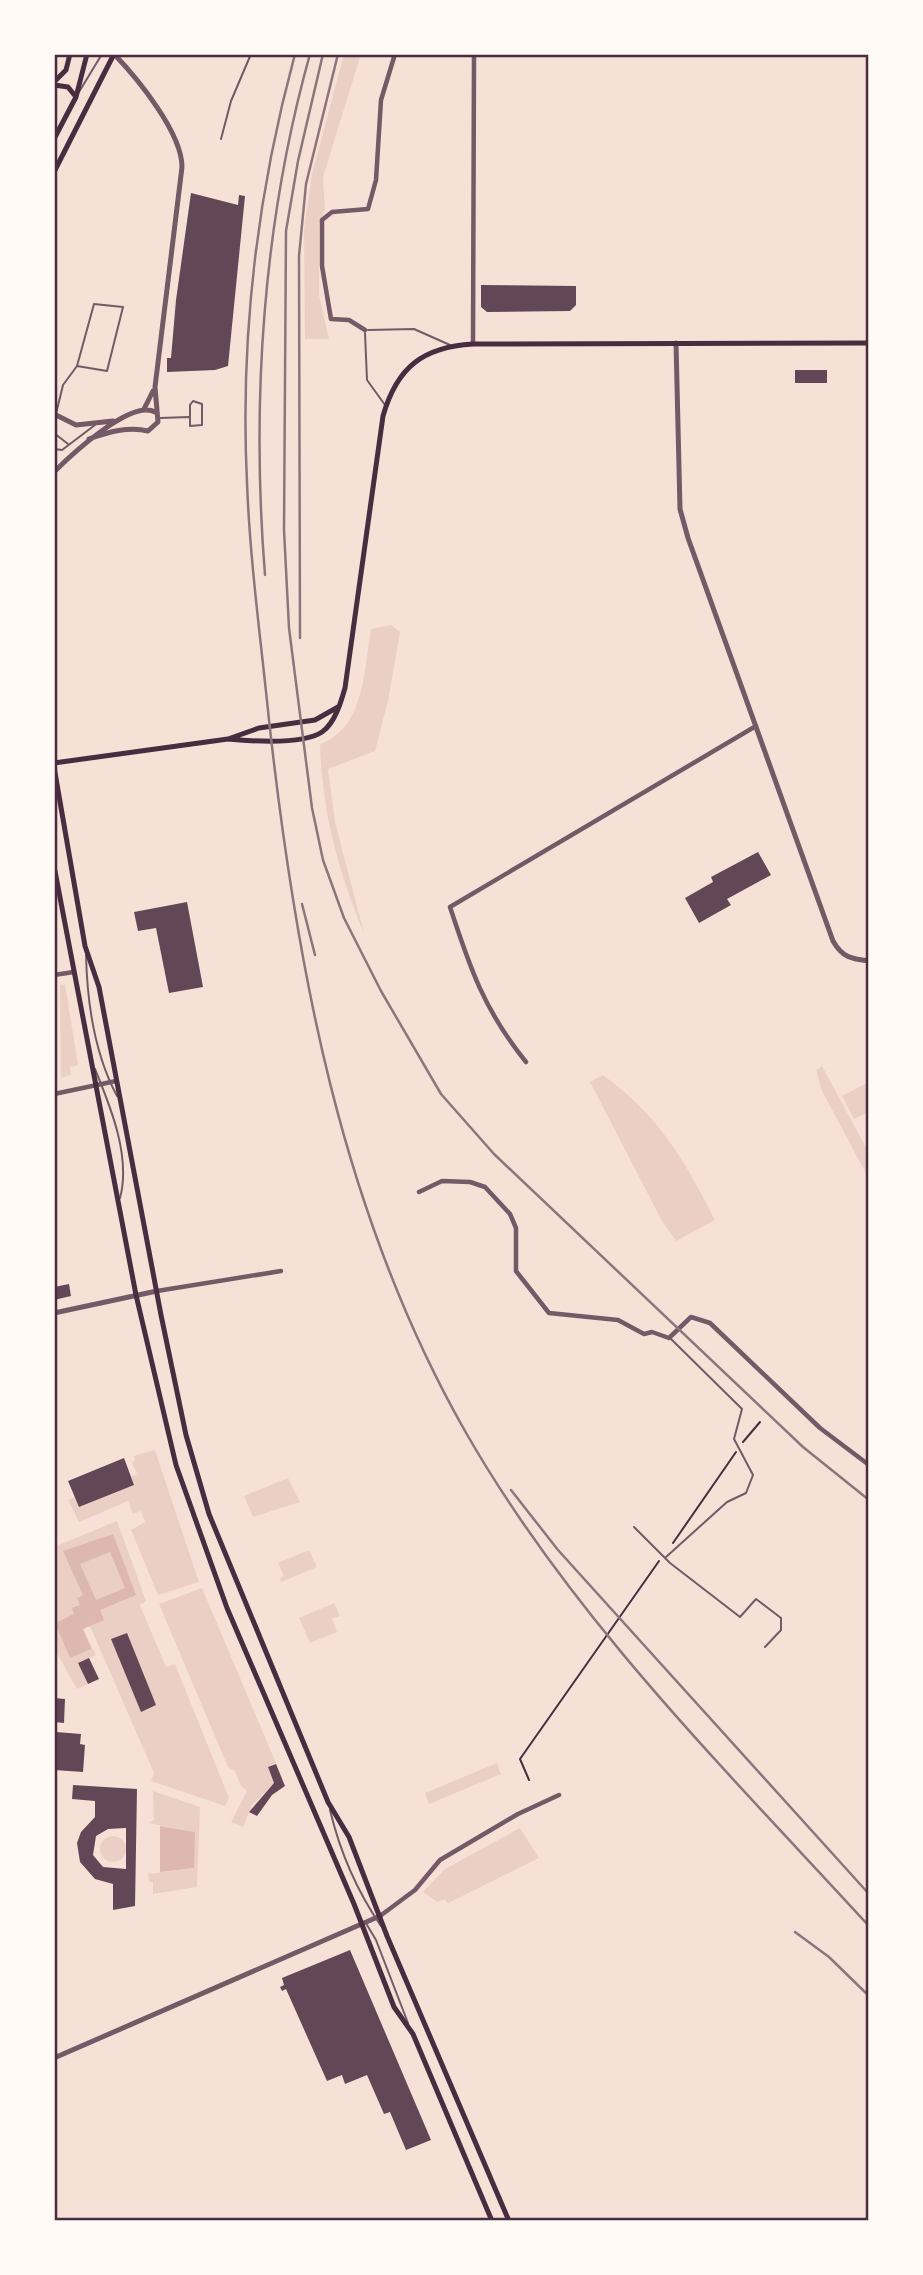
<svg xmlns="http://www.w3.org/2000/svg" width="923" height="2275" viewBox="0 0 923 2275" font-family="'Titillium Web',sans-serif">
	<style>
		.green { fill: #ebcfc5 }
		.water { fill: #dcb8b0; fill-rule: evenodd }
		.building { fill: #644757; fill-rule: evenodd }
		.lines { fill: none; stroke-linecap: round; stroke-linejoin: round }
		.path { stroke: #4a2c40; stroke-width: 2 }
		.service { stroke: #755966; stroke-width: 2 }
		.minor { stroke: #755966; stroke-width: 4.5 }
		.tertiary { stroke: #755966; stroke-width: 5 }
		.secondary { stroke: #4a2c40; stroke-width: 5 }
		.rail { stroke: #8f747c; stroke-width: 2.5 }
		.neatline { fill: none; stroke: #4a2c40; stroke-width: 2.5 }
	</style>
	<rect width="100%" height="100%" fill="#f7e1d7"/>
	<path class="green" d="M 344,54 L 361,54 L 323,177 L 325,210 L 319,225 L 319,295 L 329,339 L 305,339 L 304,229 L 312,174 Z
		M 391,625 L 400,632 L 388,701 L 375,751 L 328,769 L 335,822 L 364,933 C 338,871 322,811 320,744 C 365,728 364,669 371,629 Z
		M 65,984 L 78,1065 L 70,1067 L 71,1075 L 61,1078 L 60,985 Z
		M 822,1066 L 869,1153 L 869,1179 L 822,1091 L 816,1070 Z
		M 603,1075 C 659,1116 684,1159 715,1220 L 676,1241 L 662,1221 L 590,1082 Z
		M 869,1082 L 869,1112 L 854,1119 L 842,1096 Z
		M 155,1450 L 199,1582 L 158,1595 L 131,1530 L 145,1522 L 141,1511 L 133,1514 L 128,1501 L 79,1522 L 68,1500 L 75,1497 L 80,1507 L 134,1485 L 131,1477 L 137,1474 L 132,1462 L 135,1460 L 134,1456 Z
		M 288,1478 L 300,1502 L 253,1517 L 244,1496 Z
		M 117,1521 L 146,1601 L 140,1605 L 166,1667 L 175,1664 L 229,1798 L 225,1806 L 151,1781 L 154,1773 L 90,1626 L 83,1629 L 96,1655 L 79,1663 L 88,1684 L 77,1689 L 54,1648 L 54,1547 Z
		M 309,1550 L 317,1567 L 281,1582 L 280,1578 L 284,1576 L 278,1563 Z
		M 202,1588 L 276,1763 L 268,1767 L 274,1783 L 252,1805 L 243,1827 L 231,1822 L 247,1791 L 241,1786 L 235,1771 L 228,1767 L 159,1604 Z
		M 334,1603 L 340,1616 L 332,1619 L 337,1632 L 310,1643 L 299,1618 Z
		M 497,1763 L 501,1774 L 429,1804 L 425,1793 Z
		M 153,1791 L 200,1807 L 197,1887 L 153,1894 L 153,1882 L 149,1882 L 148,1874 L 194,1868 L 194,1832 L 148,1823 L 154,1820 Z
		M 520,1828 L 539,1858 L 448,1903 L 445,1899 L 437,1902 L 423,1892 L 445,1869 Z
		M100 1849a13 13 0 1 1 26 0a13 13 0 1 1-26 0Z"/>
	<path class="water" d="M 113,1534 L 136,1595 L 100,1610 L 104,1620 L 83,1629 L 91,1649 L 70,1658 L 55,1623 L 74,1614 L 72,1608 L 80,1605 L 77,1598 L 83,1595 L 63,1551 ZM 110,1552 L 125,1588 L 96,1600 L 80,1564 Z
		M 160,1826 L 195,1832 L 194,1868 L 160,1872 Z"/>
	<path class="building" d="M 191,193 L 238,205 L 239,195 L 245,196 L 228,366 L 215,370 L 167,372 L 167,358 L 171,358 L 176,300 Z
		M 481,285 L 576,286 L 576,305 L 570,311 L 487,312 L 481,307 Z
		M 795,370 L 827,370 L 827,383 L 795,383 Z
		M 758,852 L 771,875 L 727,899 L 731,905 L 699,923 L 685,898 L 713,882 L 711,877 Z
		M 187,902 L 203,987 L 169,993 L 156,928 L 138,931 L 134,912 Z
		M 69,1284 L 71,1296 L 54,1300 L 54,1287 Z
		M 124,1458 L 134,1485 L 79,1507 L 68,1481 Z
		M 127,1633 L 156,1705 L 141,1712 L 111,1639 Z
		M 89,1658 L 99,1679 L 88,1684 L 78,1663 Z
		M 54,1698 L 65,1699 L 64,1723 L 54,1722 Z
		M 56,1732 L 81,1734 L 80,1744 L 85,1745 L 83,1772 L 54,1770 Z
		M 276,1764 L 285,1786 L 272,1795 L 257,1816 L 249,1812 L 274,1783 L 268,1767 Z
		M 73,1785 L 137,1789 L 135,1906 L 113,1910 L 113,1884 L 95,1879 L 80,1862 L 77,1843 L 81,1832 L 95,1817 L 95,1801 L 72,1799 ZM 126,1828 L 126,1869 L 103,1867 L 93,1855 L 96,1836 L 108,1829 Z
		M 350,1950 L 431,2140 L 406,2150 L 390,2112 L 384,2114 L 367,2075 L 345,2084 L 342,2075 L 327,2081 L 286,1989 L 282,1991 L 280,1987 L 284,1985 L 282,1978 Z"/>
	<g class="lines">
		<path class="path" d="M 743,1442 L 760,1422
			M 673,1543 L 736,1452
			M 529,1780 L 520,1759 L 659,1561"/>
		<path class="service" d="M 79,92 L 102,54
			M 221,139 L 231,101 L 251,54
			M 368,330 L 414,329 L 450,345
			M 365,333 L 367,380 L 385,405
			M 193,401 L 202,404 L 202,425 L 190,426 L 190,405 Z
			M 56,414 L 63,385 L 77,366 L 94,304 L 123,307 L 107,371 L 77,366
			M 160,418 L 189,417
			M 54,433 L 68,444
			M 54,449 L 62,450 L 95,425
			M 86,954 C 87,1002 94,1053 117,1096
			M 95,1069 C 111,1108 131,1157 120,1198
			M 634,1527 L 670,1563 L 740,1617 L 756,1599 L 781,1618 L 781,1630 L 765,1647
			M 666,1557 L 727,1502 L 746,1493 L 753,1475 L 734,1439 L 742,1409 L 670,1338
			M 330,1810 C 340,1852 357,1891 381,1926
			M 367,1925 L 376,1940 L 408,2023"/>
		<path class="minor" d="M 365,330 L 349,320 L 331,319 L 322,266 L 322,220 L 332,212 L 368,209 L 376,180 L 381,100 L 395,54
			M 473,344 L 474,54
			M 54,975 L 74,972
			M 526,1062 C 484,1010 470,968 450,907 L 756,726
			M 54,1094 L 116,1081
			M 419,1192 L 442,1181 L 470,1182 L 485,1187 L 510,1214 L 516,1228 L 516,1271 L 549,1313 L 618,1320 L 644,1334 L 652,1332 L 669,1338 L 691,1317 L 710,1323 L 820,1428 L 869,1465
			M 157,1291 L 281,1271
			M 380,1916 L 415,1890 L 440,1860 L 518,1814 L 559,1795"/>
		<path class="tertiary" d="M 676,343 L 680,509 L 688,538 L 833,941 C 842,957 851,959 869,961
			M 144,409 L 153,391
			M 54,414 L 76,425 L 113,421
			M 89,439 C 108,432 129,426 148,431 L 158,422 L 155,387 L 182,167 C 182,133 138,79 114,54
			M 54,472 C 71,455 131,399 155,412
			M 54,1313 L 157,1291
			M 54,2058 L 380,1916"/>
		<path class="secondary" d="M 54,82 L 66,70 L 70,54
			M 54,85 L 68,87 L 76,97
			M 54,139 L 76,97 L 87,54
			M 54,172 L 114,54
			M 228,739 C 250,741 303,745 322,732 C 335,723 341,702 345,688 L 383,416 C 397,367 423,347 473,344 L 869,343
			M 54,763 L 228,739 L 259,728 L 315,720 L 338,707
			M 54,767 L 85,946 L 99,987 L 161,1315 L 186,1435 L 209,1514 L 328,1802 L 349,1837 L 387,1936 L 509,2221
			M 54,866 L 136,1295 L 176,1465 L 227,1608 L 354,1904 L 394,2007 L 413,2034 L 492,2221"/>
		<path class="rail" d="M 295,54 C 257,194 240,339 247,483 C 250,562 261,641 269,720 C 296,965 341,1213 465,1431 C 571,1617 725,1769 869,1926
			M 323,54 L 298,161 L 286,231 L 284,530 L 289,628 L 312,808 L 323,860 L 344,918 L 381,991 L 441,1094 L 494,1154 L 803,1447 L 869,1500
			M 265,575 C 251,401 263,222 310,54
			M 300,638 L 299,256 L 306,184 L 338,54
			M 302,904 L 315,955
			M 511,1490 L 558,1550 L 869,1894
			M 795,1932 L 829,1957 L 869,1996"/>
	</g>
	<rect width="923" height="2275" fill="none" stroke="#fffaf5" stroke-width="112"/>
	<rect x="56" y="56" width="811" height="2163" class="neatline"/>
</svg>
